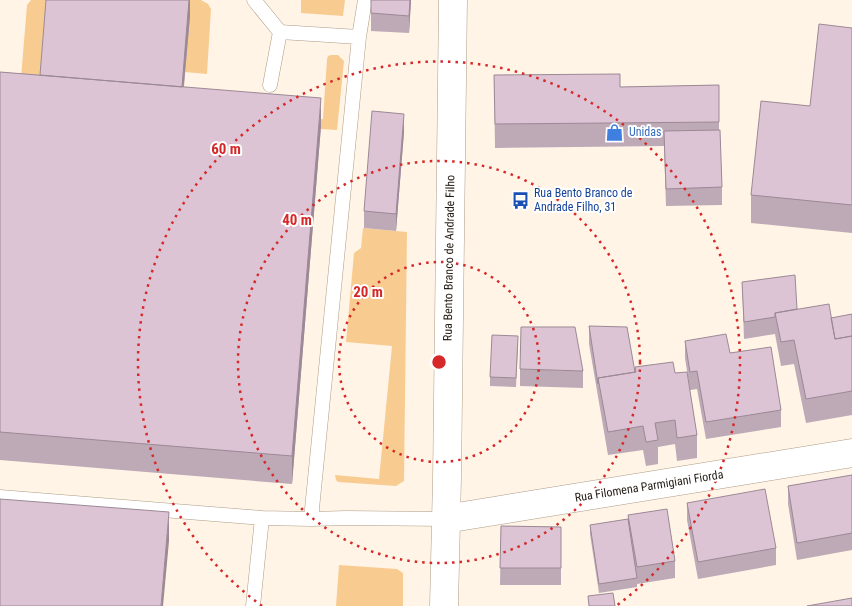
<svg xmlns="http://www.w3.org/2000/svg" width="852" height="606" viewBox="0 0 852 606" font-family="'Roboto Condensed',sans-serif">
	<style>
		.green { fill: #f8cc91 }
		.lines { fill: none; stroke-linecap: round; stroke-linejoin: round }
		.service-casing { stroke: #ad9c87; stroke-width: 15 }
		.minor-casing { stroke: #ad9c87; stroke-width: 29 }
		.tertiary-casing { stroke: #ad9c87; stroke-width: 29 }
		.service { stroke: #fff; stroke-width: 14 }
		.minor { stroke: #fff; stroke-width: 28 }
		.tertiary { stroke: #fff; stroke-width: 28 }
		.wall { fill: #bea9b7 }
		.shaded-wall { fill: #9b8995 }
		.building { fill: #ddc4d5; stroke: #9b8995 }
		.ring { fill: none; stroke: #d62828; stroke-width: 2.5; stroke-dasharray: 2.5 5 }
		.labels { text-anchor: middle; stroke-width: 4; stroke-linejoin: round; paint-order: stroke }
		.shop-label { font-size: 12px; fill: #366cbe; stroke: #fff; text-anchor: start }
		.transit-label { font-size: 12px; fill: #164399; stroke: #fff; text-anchor: start }
		.street-label { font-size: 12px; fill: #211b13; stroke: #fff }
		.centre { fill: #d62828; stroke: #fff; stroke-width: 2.5 }
		.ring-label { font-size: 15px; text-anchor: middle; font-weight: bold; fill: #d62828; stroke: #fff; stroke-width: 4; stroke-linejoin: round; paint-order: stroke }
	</style>
	<rect width="100%" height="100%" fill="#fff4e6"/>
	<path class="green" d="M 31,0 L 112,0 L 39,103 L 19,102 L 27,5 Z
		M 136,0 L 201,0 L 208,4 L 211,9 L 207,74 L 185,72 Z
		M 301,0 L 345,0 L 343,16 L 301,13 Z
		M 331,55 L 338,55 L 344,61 L 337,130 L 321,129 L 321,126 L 182,108 L 323,119 L 327,59 L 328,56 Z
		M 363,228 L 407,232 L 404,481 L 396,486 L 338,482 L 336,480 L 335,475 L 379,479 L 392,346 L 346,342 L 354,253 L 361,248 Z
		M 339,565 L 397,569 L 403,573 L 403,606 L 336,606 Z"/>
	<g class="lines">
		<defs>
			<path id="service" d="M 254,0 L 280,32 L 359,37 L 311,519
				M 359,37 L 365,0
				M 270,85 L 280,32
				M 0,497 L 262,518 L 311,519 L 346,518 L 445,519
				M 253,606 L 262,518"/>
			<path id="minor" d="M 445,519 L 852,453"/>
			<path id="tertiary" d="M 444,606 L 447,478 L 453,0"/>
		</defs>
		<use href="#service" class="service-casing"/>
		<use href="#minor" class="minor-casing"/>
		<use href="#tertiary" class="tertiary-casing"/>
		<use href="#service" class="service"/>
		<use href="#minor" class="minor"/>
		<use href="#tertiary" class="tertiary"/>
	</g>
	<path class="wall" d="M 190,0 L 190,16 L 184,87 L 321,126 L 292,484 L 0,460 L 0,72 L 40,75 Z
		M 371,0 L 411,0 L 409,33 L 371,31 Z
		M 852,28 L 852,233 L 751,223 L 751,195 L 810,106 Z
		M 494,75 L 620,87 L 719,85 L 719,130 L 722,187 L 722,205 L 666,206 L 664,146 L 495,148 Z
		M 404,132 L 396,231 L 364,228 L 364,211 Z
		M 742,282 L 797,309 L 831,318 L 852,314 L 852,415 L 806,423 L 794,364 L 781,366 L 775,334 L 744,339 Z
		M 589,326 L 635,372 L 635,367 L 675,373 L 697,435 L 697,458 L 677,461 L 675,444 L 658,447 L 658,464 L 646,466 L 643,450 L 608,455 L 589,344 Z
		M 685,341 L 730,353 L 781,410 L 781,427 L 706,439 L 697,389 L 690,390 L 685,358 Z
		M 518,345 L 516,387 L 490,386 L 490,377 Z
		M 520,369 L 583,371 L 583,388 L 520,386 Z
		M 852,475 L 852,550 L 797,560 L 788,504 L 788,486 Z
		M 687,503 L 776,548 L 776,565 L 698,579 L 687,520 Z
		M 628,515 L 675,561 L 675,578 L 637,584 L 637,587 L 599,593 L 590,534 L 590,525 L 628,521 Z
		M 501,526 L 561,527 L 561,585 L 500,585 Z"/>
	<path class="shaded-wall" d="M 189,0 L 190,0 L 190,16 L 181,115 L 181,91 Z
		M 410,0 L 411,0 L 409,33 L 409,16 Z
		M 321,98 L 321,126 L 292,484 L 292,456 Z
		M 404,114 L 404,132 L 396,231 L 396,214 Z
		M 169,512 L 169,541 L 163,606 L 161,606 Z"/>
	<path class="building" d="M 46,0 L 189,0 L 182,87 L 40,75 Z
		M 371,0 L 410,0 L 409,16 L 371,13 Z
		M 819,24 L 852,28 L 852,205 L 751,195 L 761,101 L 810,106 Z
		M 0,72 L 321,98 L 292,456 L 0,432 Z
		M 620,74 L 620,87 L 719,85 L 719,122 L 495,124 L 494,75 Z
		M 372,111 L 404,114 L 396,214 L 364,211 Z
		M 720,130 L 722,187 L 666,189 L 664,131 Z
		M 795,275 L 797,309 L 775,313 L 775,317 L 744,322 L 742,282 Z
		M 829,304 L 835,339 L 852,336 L 852,391 L 806,399 L 794,340 L 781,342 L 775,313 Z
		M 852,314 L 852,336 L 835,339 L 831,318 Z
		M 589,326 L 627,327 L 635,372 L 598,378 L 598,384 Z
		M 521,327 L 575,327 L 583,371 L 520,369 Z
		M 726,334 L 730,353 L 771,347 L 781,410 L 706,422 L 697,371 L 690,372 L 685,341 Z
		M 492,335 L 518,336 L 516,378 L 490,377 Z
		M 673,362 L 675,373 L 687,372 L 697,435 L 677,438 L 675,420 L 655,423 L 658,440 L 646,442 L 643,426 L 608,432 L 598,378 L 636,372 L 635,367 Z
		M 852,475 L 852,533 L 797,543 L 788,486 Z
		M 765,489 L 776,548 L 698,562 L 687,503 Z
		M 0,499 L 169,512 L 161,606 L 0,606 Z
		M 667,509 L 675,561 L 637,567 L 628,515 Z
		M 628,519 L 637,578 L 599,584 L 590,525 Z
		M 501,526 L 561,527 L 561,568 L 500,568 Z
		M 613,593 L 615,606 L 589,606 L 588,596 Z
		M 852,598 L 852,606 L 807,606 Z"/>
	<g class="ring">
		<circle cx="439" cy="362" r="100"/>
		<circle cx="439" cy="362" r="201"/>
		<path d="M262 606A301 301 0 1 1 616 606"/>
	</g>
	<defs>
		<symbol id="shop-bare" viewBox="-9 -9 18 18"><path d="M-5-2.5h2.3a2.7 3.5 0 0 1 5.4 0H5L5.5 6h-11ZM-1.5-2.5h3a1.5 2.3 0 0 0-3 0Z" fill="#3f7fe0" stroke="#fff" stroke-width="2.5" paint-order="stroke"/></symbol>
		<symbol id="bus-bare" viewBox="-9 -9 18 18"><path d="M-5-6H5V4H4V6H2V4H-2V6H-4V4H-5ZM-3.5-4V0h7V-4ZM-3.5 1.2v1.5H-2V1.2ZM2 1.2v1.5H3.5V1.2Z" fill="#1a4fb4" stroke="#fff" stroke-width="2.5" paint-order="stroke"/></symbol>
	</defs>
	<g fill-rule="evenodd">
		<use href="#shop-bare" x="602" y="120" width="25" height="25"/>
		<use href="#bus-bare" x="508" y="188" width="25" height="25"/>
	</g>
	<g class="labels">
		<g class="shop-label">
			<text x="629" y="136">Unidas</text>
		</g>
		<g class="transit-label">
			<text x="534" y="197">Rua Bento Branco de<tspan x="534" dy="14">Andrade Filho, 31</tspan></text>
		</g>
		<g class="street-label">
			<text transform="translate(449 258) rotate(-89)" y="4">Rua Bento Branco de Andrade Filho</text>
			<text transform="translate(649 486) rotate(-9)" y="4">Rua Filomena Parmigiani Fiorda</text>
		</g>
	</g>
	<circle cx="439" cy="362" r="8" class="centre"/>
	<g class="ring-label">
		<text x="226" y="154">60 m</text>
		<text x="297" y="225">40 m</text>
		<text x="368" y="297">20 m</text>
	</g>
</svg>
